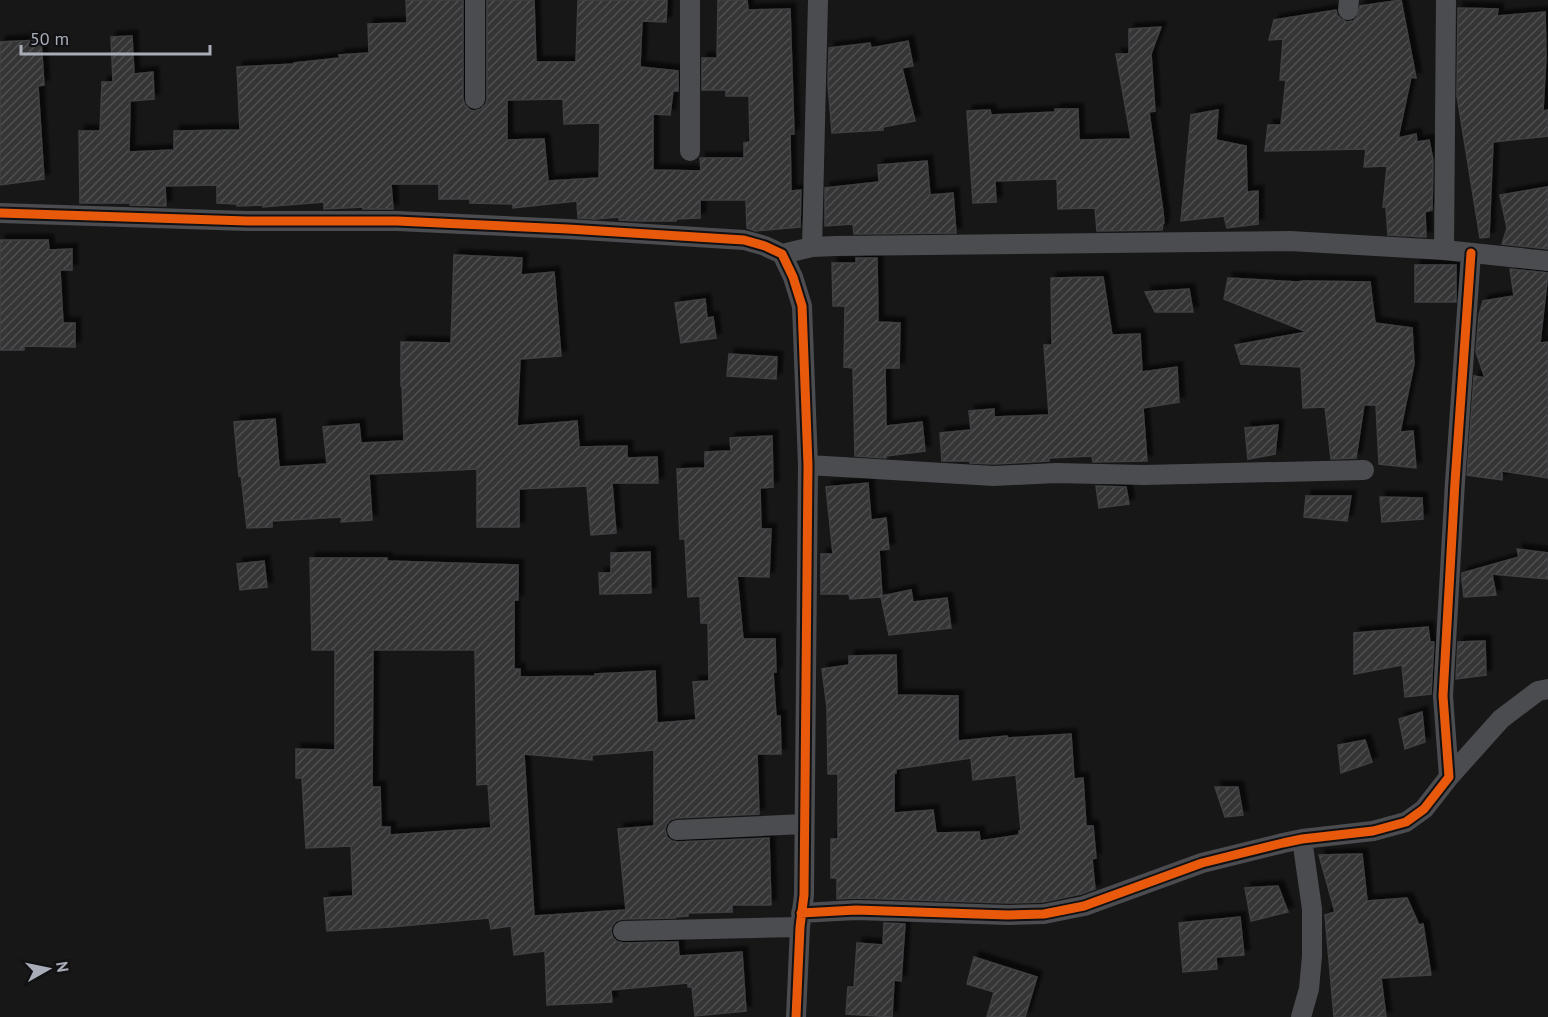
<svg xmlns="http://www.w3.org/2000/svg" width="1548" height="1017" viewBox="0 0 1548 1017" font-family="'PT Sans',sans-serif">
	<style>
		.building { fill: url(#building-hatch); stroke: #3f4043; stroke-width: 1.5; fill-rule: evenodd; filter: url(#shadow) }
		.lines { fill: none; stroke-linecap: round; stroke-linejoin: round }
		.street { stroke: #4b4c50; stroke-width: 20 }
		.cycleway-casing { stroke: #111113; stroke-width: 13 }
		.cycleway { stroke: #e8590c; stroke-width: 9 }
	</style>
	<defs>
		<pattern id="building-hatch" width="6" height="6" patternUnits="userSpaceOnUse" patternTransform="scale(1.5)"><rect width="6" height="6" fill="#353536"/><path d="M-1 1l2-2M0 6l6-6M5 7l2-2" fill="none" stroke="#4f5051"/></pattern>
		<filter id="shadow"><feDropShadow dx="5.5" dy="-5.5" stdDeviation="1.5" flood-color="#0009"/></filter>
	</defs>
	<rect width="100%" height="100%" fill="#171717"/>
	<path class="building" d="M 406,0 L 463,0 L 463,99 L 465,105 L 470,110 L 474,111 L 481,109 L 486,104 L 487,99 L 487,0 L 534,0 L 536,62 L 576,62 L 578,0 L 667,0 L 666,22 L 642,21 L 640,67 L 678,71 L 678,91 L 673,91 L 670,115 L 653,114 L 653,170 L 701,171 L 700,158 L 744,158 L 744,143 L 750,142 L 749,96 L 726,96 L 726,90 L 702,90 L 702,58 L 717,58 L 718,0 L 747,0 L 748,10 L 790,9 L 794,134 L 790,134 L 791,191 L 801,190 L 800,227 L 755,231 L 747,228 L 746,200 L 700,200 L 700,218 L 676,219 L 676,221 L 638,221 L 619,220 L 619,217 L 595,219 L 578,218 L 577,201 L 513,208 L 513,204 L 470,203 L 470,199 L 439,199 L 439,184 L 391,184 L 393,209 L 363,209 L 363,207 L 324,209 L 324,202 L 263,207 L 263,205 L 237,206 L 237,204 L 217,203 L 217,185 L 165,186 L 166,206 L 130,205 L 130,203 L 80,203 L 79,131 L 100,131 L 102,82 L 113,82 L 111,37 L 132,36 L 134,74 L 153,72 L 154,99 L 130,101 L 129,152 L 174,150 L 174,131 L 240,130 L 237,67 L 294,64 L 294,63 L 340,58 L 339,55 L 369,53 L 368,24 L 407,23 ZM 563,99 L 564,124 L 600,123 L 599,178 L 548,181 L 544,139 L 507,140 L 507,100 Z
		M 1401,0 L 1416,78 L 1411,77 L 1398,138 L 1416,134 L 1417,142 L 1429,140 L 1433,160 L 1432,210 L 1425,212 L 1426,237 L 1388,235 L 1386,207 L 1383,207 L 1387,166 L 1364,167 L 1366,149 L 1265,151 L 1268,125 L 1281,125 L 1286,80 L 1280,80 L 1283,39 L 1269,40 L 1274,20 L 1336,10 L 1337,15 L 1341,19 L 1347,22 L 1353,21 L 1357,17 L 1360,6 Z
		M 1458,8 L 1498,9 L 1497,16 L 1545,12 L 1546,56 L 1543,111 L 1548,110 L 1548,136 L 1493,142 L 1489,237 L 1480,238 L 1457,96 Z
		M 1161,27 L 1151,54 L 1155,111 L 1149,112 L 1163,212 L 1164,223 L 1163,223 L 1162,230 L 1097,231 L 1095,208 L 1058,209 L 1057,179 L 995,181 L 996,202 L 973,203 L 967,111 L 990,110 L 991,115 L 1055,112 L 1055,109 L 1078,109 L 1079,140 L 1131,139 L 1116,54 L 1129,54 L 1129,29 Z
		M 41,40 L 44,85 L 38,86 L 44,179 L 0,185 L 0,42 Z
		M 908,41 L 913,66 L 902,68 L 915,121 L 883,127 L 883,130 L 832,133 L 828,84 L 829,48 L 870,43 L 871,48 Z
		M 1218,110 L 1216,140 L 1246,146 L 1247,192 L 1258,191 L 1258,224 L 1227,228 L 1224,216 L 1181,221 L 1191,115 Z
		M 927,161 L 930,195 L 953,193 L 956,233 L 854,234 L 853,224 L 825,226 L 825,188 L 879,182 L 878,165 Z
		M 1548,187 L 1548,249 L 1502,244 L 1507,228 L 1500,195 Z
		M 0,240 L 48,240 L 49,250 L 72,249 L 72,270 L 60,270 L 63,323 L 75,323 L 75,347 L 24,346 L 24,350 L 0,350 Z
		M 454,255 L 522,258 L 521,275 L 554,272 L 561,356 L 520,359 L 517,426 L 577,421 L 579,447 L 627,446 L 627,458 L 657,457 L 658,483 L 612,483 L 616,533 L 591,535 L 587,486 L 519,489 L 519,527 L 477,527 L 477,469 L 369,474 L 372,520 L 341,522 L 342,517 L 272,521 L 272,527 L 247,528 L 241,475 L 239,476 L 234,422 L 275,419 L 279,467 L 327,464 L 323,427 L 359,424 L 361,443 L 404,441 L 402,386 L 401,386 L 401,342 L 451,343 Z
		M 856,258 L 877,258 L 878,322 L 900,323 L 899,368 L 885,368 L 886,426 L 922,422 L 925,451 L 886,456 L 886,458 L 855,456 L 853,368 L 844,367 L 845,306 L 833,306 L 832,263 L 856,263 Z
		M 1415,265 L 1456,265 L 1456,302 L 1415,302 Z
		M 1510,269 L 1548,273 L 1540,343 L 1548,342 L 1548,478 L 1502,471 L 1502,480 L 1467,475 L 1474,376 L 1485,378 L 1476,352 L 1479,315 L 1483,301 L 1514,296 Z
		M 1103,277 L 1112,335 L 1140,334 L 1142,372 L 1177,367 L 1179,402 L 1143,408 L 1147,461 L 1093,462 L 1092,456 L 1049,458 L 1049,461 L 994,464 L 970,463 L 970,461 L 942,461 L 940,433 L 971,430 L 969,411 L 994,409 L 994,417 L 1049,415 L 1044,345 L 1052,345 L 1051,278 Z
		M 1228,278 L 1298,282 L 1303,281 L 1370,282 L 1375,323 L 1412,328 L 1414,364 L 1400,432 L 1413,431 L 1416,468 L 1379,464 L 1376,405 L 1364,405 L 1356,458 L 1331,459 L 1325,407 L 1303,408 L 1301,367 L 1241,364 L 1235,345 L 1307,332 L 1224,299 Z
		M 1189,289 L 1193,312 L 1155,312 L 1145,292 Z
		M 705,299 L 707,318 L 713,317 L 716,338 L 681,343 L 675,303 Z
		M 729,354 L 777,357 L 776,379 L 727,376 Z
		M 1278,425 L 1275,454 L 1248,459 L 1245,428 Z
		M 772,436 L 773,487 L 760,488 L 761,529 L 771,529 L 769,577 L 737,576 L 743,639 L 775,639 L 776,672 L 773,672 L 776,716 L 780,716 L 781,754 L 757,754 L 759,814 L 676,818 L 670,820 L 666,825 L 665,830 L 667,837 L 672,841 L 678,842 L 769,838 L 771,905 L 732,905 L 732,912 L 688,913 L 688,916 L 675,917 L 675,918 L 622,919 L 616,921 L 612,926 L 611,931 L 613,938 L 618,942 L 623,943 L 678,942 L 679,956 L 742,952 L 746,1011 L 695,1016 L 692,987 L 688,987 L 688,983 L 611,990 L 612,1002 L 547,1005 L 545,951 L 514,955 L 511,926 L 491,929 L 489,918 L 391,927 L 327,931 L 324,898 L 353,896 L 351,846 L 306,848 L 302,778 L 296,778 L 296,749 L 335,750 L 335,650 L 312,650 L 310,558 L 387,558 L 387,561 L 518,565 L 518,600 L 514,600 L 514,669 L 520,669 L 520,677 L 595,676 L 595,674 L 655,671 L 657,723 L 696,720 L 693,682 L 709,681 L 708,623 L 701,623 L 700,596 L 688,597 L 685,539 L 680,539 L 677,469 L 705,468 L 705,452 L 731,451 L 730,438 ZM 373,650 L 475,650 L 477,785 L 488,784 L 491,828 L 390,835 L 390,827 L 381,827 L 380,787 L 372,787 ZM 654,750 L 654,826 L 618,829 L 626,910 L 534,916 L 524,754 L 592,760 L 592,755 Z
		M 868,483 L 871,520 L 886,518 L 889,549 L 879,550 L 882,596 L 911,590 L 913,602 L 947,598 L 951,628 L 889,635 L 881,597 L 850,599 L 849,594 L 821,594 L 821,554 L 833,554 L 826,487 Z
		M 1096,486 L 1126,487 L 1129,504 L 1099,508 Z
		M 1306,496 L 1351,496 L 1347,521 L 1304,517 Z
		M 1380,497 L 1422,498 L 1423,519 L 1382,522 Z
		M 1517,549 L 1548,553 L 1548,579 L 1492,574 L 1496,595 L 1464,597 L 1462,580 L 1462,573 L 1519,557 Z
		M 650,552 L 651,593 L 600,594 L 599,573 L 611,573 L 611,553 Z
		M 264,561 L 267,587 L 240,590 L 237,564 Z
		M 1428,627 L 1430,642 L 1434,642 L 1431,694 L 1405,697 L 1402,665 L 1354,674 L 1354,633 Z
		M 1485,641 L 1486,675 L 1456,679 L 1458,642 Z
		M 896,655 L 897,695 L 958,696 L 958,741 L 1007,736 L 1008,738 L 1071,734 L 1074,779 L 1083,778 L 1086,826 L 1093,826 L 1096,858 L 1092,859 L 1095,889 L 1081,894 L 1043,902 L 1008,903 L 856,898 L 837,899 L 837,878 L 831,878 L 831,839 L 838,839 L 838,774 L 828,774 L 827,708 L 822,669 L 849,665 L 849,656 ZM 971,758 L 973,780 L 1016,775 L 1021,831 L 1019,831 L 1019,835 L 980,841 L 979,832 L 936,833 L 933,810 L 894,813 L 894,773 L 896,773 L 896,769 Z
		M 1422,712 L 1425,742 L 1405,749 L 1399,719 Z
		M 1365,740 L 1372,762 L 1341,773 L 1338,745 Z
		M 1215,787 L 1238,787 L 1243,815 L 1225,817 Z
		M 1362,854 L 1367,901 L 1407,898 L 1419,925 L 1423,924 L 1431,975 L 1381,978 L 1386,1017 L 1334,1017 L 1325,915 L 1335,912 L 1319,855 Z
		M 1278,886 L 1288,912 L 1251,921 L 1245,888 Z
		M 1240,917 L 1244,955 L 1216,957 L 1217,969 L 1183,972 L 1179,923 Z
		M 884,923 L 905,924 L 901,981 L 894,980 L 892,1017 L 846,1014 L 848,987 L 854,987 L 857,943 L 883,945 Z
		M 974,957 L 1037,977 L 1025,1017 L 987,1017 L 994,992 L 967,984 Z"/>
	<g class="lines">
		<path class="street" d="M 1348,10 L 1349,0
			M 475,99 L 475,0
			M 690,151 L 690,0
			M 0,213 L 247,221 L 397,221 L 568,229 L 744,240 L 765,246 L 782,254 L 793,277 L 802,306 L 808,465 L 804,895 L 800,927 L 796,1017
			M 812,247 L 818,0
			M 1444,250 L 1446,0
			M 782,254 L 812,247 L 836,246 L 1290,241 L 1444,250 L 1548,261
			M 808,465 L 994,476 L 1056,473 L 1144,475 L 1364,470
			M 1449,777 L 1501,719 L 1538,691 L 1548,689
			M 677,830 L 804,824
			M 801,913 L 856,910 L 1008,915 L 1044,914 L 1084,906 L 1202,863 L 1283,843 L 1302,839 L 1373,831 L 1406,822 L 1424,809 L 1449,777 L 1443,696 L 1455,482 L 1471,253
			M 623,931 L 800,927
			M 1301,1017 L 1309,989 L 1312,956 L 1312,909 L 1302,839"/>
		<defs>
			<path id="cycleway" d="M 0,213 L 247,221 L 397,221 L 568,229 L 744,240 L 765,246 L 782,254 L 793,277 L 802,306 L 808,465 L 804,895 L 800,927 L 796,1017
				M 801,913 L 856,910 L 1008,915 L 1044,914 L 1084,906 L 1202,863 L 1283,843 L 1302,839 L 1373,831 L 1406,822 L 1424,809 L 1449,777 L 1443,696 L 1455,482 L 1471,253"/>
		</defs>
		<use href="#cycleway" class="cycleway-casing"/>
		<use href="#cycleway" class="cycleway"/>
	</g>
	<g transform="translate(48 969) rotate(81)" stroke="#111113" stroke-width="4.5" paint-order="stroke">
	<path d="M0-4.5L10 22L0 15L-10 22Z" fill="#a8adb8"/>
	<text y="-9" font-size="16" font-weight="bold" text-anchor="middle" fill="#a8adb8">N</text>
	</g>
	<path d="M21 45v9h189v-9" fill="none" stroke="#a8adb8" stroke-width="3"/>
	<text x="30" y="45" font-size="18" fill="#a8adb8" stroke="#111113" stroke-width="4.5" paint-order="stroke">50 m</text>
</svg>
